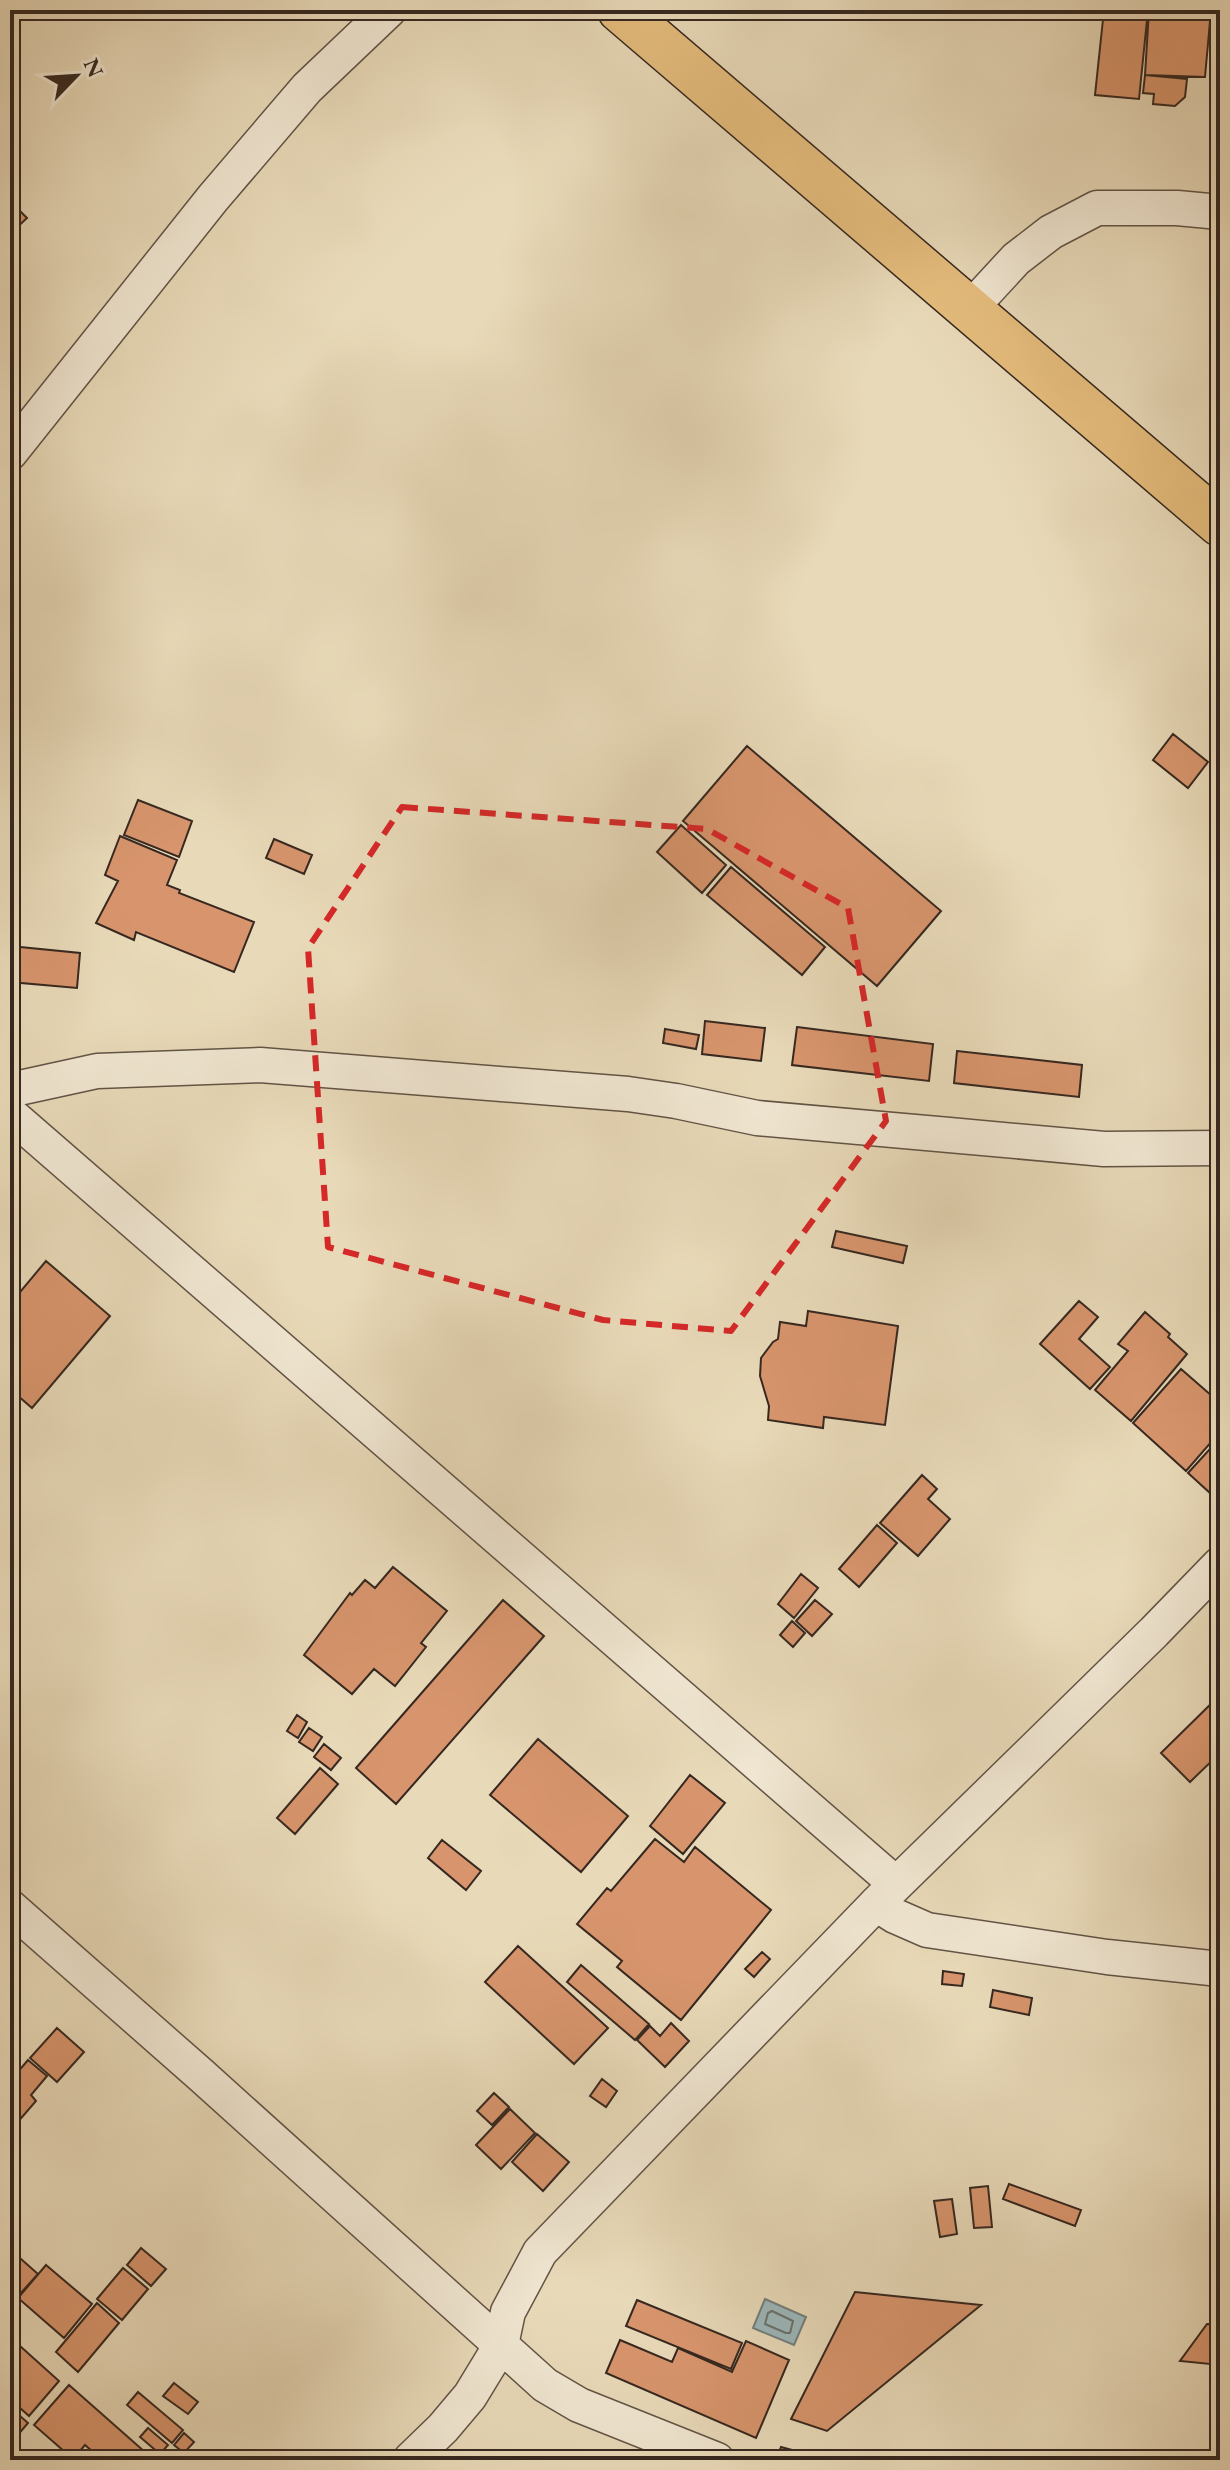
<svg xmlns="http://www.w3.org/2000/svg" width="1230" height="2470" viewBox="0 0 1230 2470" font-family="'EB Garamond',serif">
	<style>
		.water { fill: #9cb7ba; stroke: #737e7c; stroke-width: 2 }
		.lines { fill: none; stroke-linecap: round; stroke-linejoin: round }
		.shore { stroke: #69706d; stroke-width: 2 }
		.building { fill: #d8956d; stroke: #362820; stroke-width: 2 }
		.street-casing { stroke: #625446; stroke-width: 37 }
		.primary-casing { stroke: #362820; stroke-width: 47 }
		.street { stroke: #f0e6d1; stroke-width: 34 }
		.primary { stroke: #e4bc7c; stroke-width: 44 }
		.marked { fill: none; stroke: #d62828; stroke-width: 6; stroke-dasharray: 16 10; stroke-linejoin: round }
	</style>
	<rect width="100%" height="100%" fill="#e8d9b8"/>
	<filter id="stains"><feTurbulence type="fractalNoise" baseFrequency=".0025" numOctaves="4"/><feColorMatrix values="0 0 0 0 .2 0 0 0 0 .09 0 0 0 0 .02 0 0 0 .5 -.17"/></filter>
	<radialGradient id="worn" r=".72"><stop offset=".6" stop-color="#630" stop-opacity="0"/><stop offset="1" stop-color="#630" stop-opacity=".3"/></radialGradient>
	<path class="water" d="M 765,2299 L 806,2317 L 794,2345 L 753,2328 Z"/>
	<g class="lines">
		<path class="shore" d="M 772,2311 L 793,2321 L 790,2333 L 786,2333 L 765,2324 L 768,2313 Z"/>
	</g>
	<path class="building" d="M 1104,10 L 1148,10 L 1139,99 L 1095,95 Z
		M 1149,10 L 1211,10 L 1205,77 L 1145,75 Z
		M 1145,75 L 1187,79 L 1185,97 L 1175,106 L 1153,104 L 1154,94 L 1143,93 Z
		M 10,201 L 27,218 L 10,234 Z
		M 1173,734 L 1208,762 L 1188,788 L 1153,760 Z
		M 747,746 L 941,911 L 877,986 L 683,821 Z
		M 138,800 L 192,821 L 179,857 L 124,835 Z
		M 681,825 L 726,865 L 702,893 L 657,852 Z
		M 120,836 L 177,860 L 167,885 L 180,890 L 179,893 L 254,922 L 234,972 L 136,932 L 134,940 L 96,923 L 118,881 L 105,875 Z
		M 274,839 L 312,855 L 304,874 L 266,858 Z
		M 731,867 L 825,947 L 802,975 L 707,895 Z
		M 10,946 L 80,953 L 77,988 L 10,982 Z
		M 705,1021 L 765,1028 L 761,1061 L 702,1054 Z
		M 797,1027 L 933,1044 L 929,1081 L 792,1065 Z
		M 665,1029 L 699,1035 L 696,1049 L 663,1043 Z
		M 957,1051 L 1082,1065 L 1079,1097 L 954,1083 Z
		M 836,1231 L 907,1246 L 903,1263 L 832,1247 Z
		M 46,1261 L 110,1316 L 32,1408 L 10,1389 L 10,1359 L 13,1356 L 10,1353 L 10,1304 Z
		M 1079,1301 L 1098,1317 L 1079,1339 L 1110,1367 L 1090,1389 L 1040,1344 Z
		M 808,1311 L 898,1326 L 885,1425 L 824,1417 L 823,1428 L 768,1420 L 769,1406 L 760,1376 L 761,1358 L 773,1342 L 778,1339 L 780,1322 L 806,1326 Z
		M 1145,1312 L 1170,1334 L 1168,1337 L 1187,1354 L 1131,1421 L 1095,1390 L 1128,1351 L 1118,1344 Z
		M 1181,1369 L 1220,1403 L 1220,1432 L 1186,1471 L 1133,1423 Z
		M 1219,1439 L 1220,1482 L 1210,1493 L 1188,1473 Z
		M 922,1475 L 937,1489 L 928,1499 L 950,1519 L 918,1556 L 880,1523 Z
		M 877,1525 L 897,1543 L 859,1587 L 839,1569 Z
		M 393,1567 L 447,1611 L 421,1643 L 426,1647 L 395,1686 L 374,1669 L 352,1694 L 304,1655 L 350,1593 L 352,1595 L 365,1580 L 375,1588 Z
		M 801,1574 L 818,1588 L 794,1618 L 778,1604 Z
		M 503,1600 L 544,1636 L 396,1804 L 356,1768 Z
		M 815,1600 L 832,1614 L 812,1636 L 796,1621 Z
		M 792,1621 L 805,1633 L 793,1647 L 780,1635 Z
		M 1220,1695 L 1220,1753 L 1190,1782 L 1161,1753 Z
		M 297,1715 L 307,1722 L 298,1738 L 287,1731 Z
		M 309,1728 L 322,1737 L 313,1751 L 299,1742 Z
		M 538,1739 L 628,1816 L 581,1872 L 490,1795 Z
		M 324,1744 L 341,1758 L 331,1770 L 314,1757 Z
		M 320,1768 L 338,1784 L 295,1834 L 277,1818 Z
		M 690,1775 L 725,1803 L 683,1854 L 650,1826 Z
		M 655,1839 L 684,1862 L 695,1847 L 771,1910 L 681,2020 L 617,1967 L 622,1961 L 577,1924 L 607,1888 L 611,1891 Z
		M 442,1840 L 481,1871 L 466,1890 L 428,1858 Z
		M 518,1946 L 608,2028 L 574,2064 L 485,1982 Z
		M 762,1952 L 770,1959 L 754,1977 L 745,1969 Z
		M 581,1965 L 649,2024 L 635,2040 L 567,1982 Z
		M 943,1971 L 964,1974 L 962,1986 L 942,1984 Z
		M 993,1990 L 1032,1998 L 1029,2015 L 990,2007 Z
		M 671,2023 L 689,2041 L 665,2067 L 637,2040 L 650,2026 L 660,2036 Z
		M 57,2028 L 84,2052 L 57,2082 L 30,2058 Z
		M 28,2060 L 47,2076 L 31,2095 L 36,2101 L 10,2131 L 10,2081 Z
		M 602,2079 L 617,2091 L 606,2107 L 590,2096 Z
		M 494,2093 L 509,2107 L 492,2125 L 477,2111 Z
		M 510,2109 L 535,2133 L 501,2169 L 476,2145 Z
		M 537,2134 L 569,2162 L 543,2191 L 512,2162 Z
		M 1009,2184 L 1081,2210 L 1075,2226 L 1003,2199 Z
		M 988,2186 L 992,2227 L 974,2228 L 970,2188 Z
		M 952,2199 L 957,2234 L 940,2237 L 934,2201 Z
		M 141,2248 L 166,2269 L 151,2286 L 127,2265 Z
		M 12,2251 L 38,2274 L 10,2305 L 10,2254 Z
		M 46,2265 L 92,2304 L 64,2338 L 18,2298 Z
		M 123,2268 L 148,2289 L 122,2320 L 97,2299 Z
		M 855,2292 L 981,2305 L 827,2431 L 791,2419 Z
		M 637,2300 L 742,2343 L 731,2369 L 626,2326 Z
		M 97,2303 L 119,2323 L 78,2372 L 56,2352 Z
		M 1207,2324 L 1220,2325 L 1220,2365 L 1180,2361 Z
		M 10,2337 L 59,2381 L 29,2416 L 10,2399 Z
		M 620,2340 L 672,2362 L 678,2348 L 732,2372 L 746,2341 L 789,2360 L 756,2438 L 606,2373 Z
		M 174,2383 L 198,2402 L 188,2414 L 163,2396 Z
		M 69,2385 L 154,2460 L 102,2460 L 85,2445 L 73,2459 L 34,2425 Z
		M 138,2392 L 183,2430 L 172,2443 L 127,2405 Z
		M 10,2407 L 28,2423 L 10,2444 Z
		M 148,2428 L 168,2445 L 160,2454 L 140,2437 Z
		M 184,2433 L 194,2442 L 184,2453 L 174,2445 Z
		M 781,2447 L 803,2453 L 801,2460 L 778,2455 Z"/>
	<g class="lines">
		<defs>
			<path id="street" d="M 968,311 L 1016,259 L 1051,232 L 1097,208 L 1177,208 L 1220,212
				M 10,453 L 213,198 L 307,88 L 389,10
				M 10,1090 L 97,1071 L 260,1065 L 628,1094 L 676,1101 L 757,1118 L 949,1135 L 1104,1149 L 1220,1148
				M 10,1114 L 896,1884
				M 876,1904 L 895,1916 L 927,1930 L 1107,1957 L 1220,1969
				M 10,1907 L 201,2075 L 545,2385 L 579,2405 L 717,2460
				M 410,2460 L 443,2428 L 470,2396 L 501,2345 L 508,2312 L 540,2252 L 876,1904 L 1154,1632 L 1220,1564"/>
			<path id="primary" d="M 620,10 L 1220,524"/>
		</defs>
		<use href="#street" class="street-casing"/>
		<use href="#primary" class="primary-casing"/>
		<use href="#street" class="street"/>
		<use href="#primary" class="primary"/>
	</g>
	<path class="marked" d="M 402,807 L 707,829 L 848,908 L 886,1121 L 731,1331 L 603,1320 L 328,1247 L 308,948 Z"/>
	<rect width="1230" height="2470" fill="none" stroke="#e8d9b8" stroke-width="40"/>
	<rect x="12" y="12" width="1206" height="2446" fill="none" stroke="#362820" stroke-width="4"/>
	<rect x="20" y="20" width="1190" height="2430" fill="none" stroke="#362820" stroke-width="2"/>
	<g transform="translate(76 76) rotate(65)" stroke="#f0e6d1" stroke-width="6" paint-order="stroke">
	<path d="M0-6L14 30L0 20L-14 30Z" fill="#362820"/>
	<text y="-12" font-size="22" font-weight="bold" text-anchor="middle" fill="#362820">N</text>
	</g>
	<rect width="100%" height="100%" filter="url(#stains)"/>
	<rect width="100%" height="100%" fill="url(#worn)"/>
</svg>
